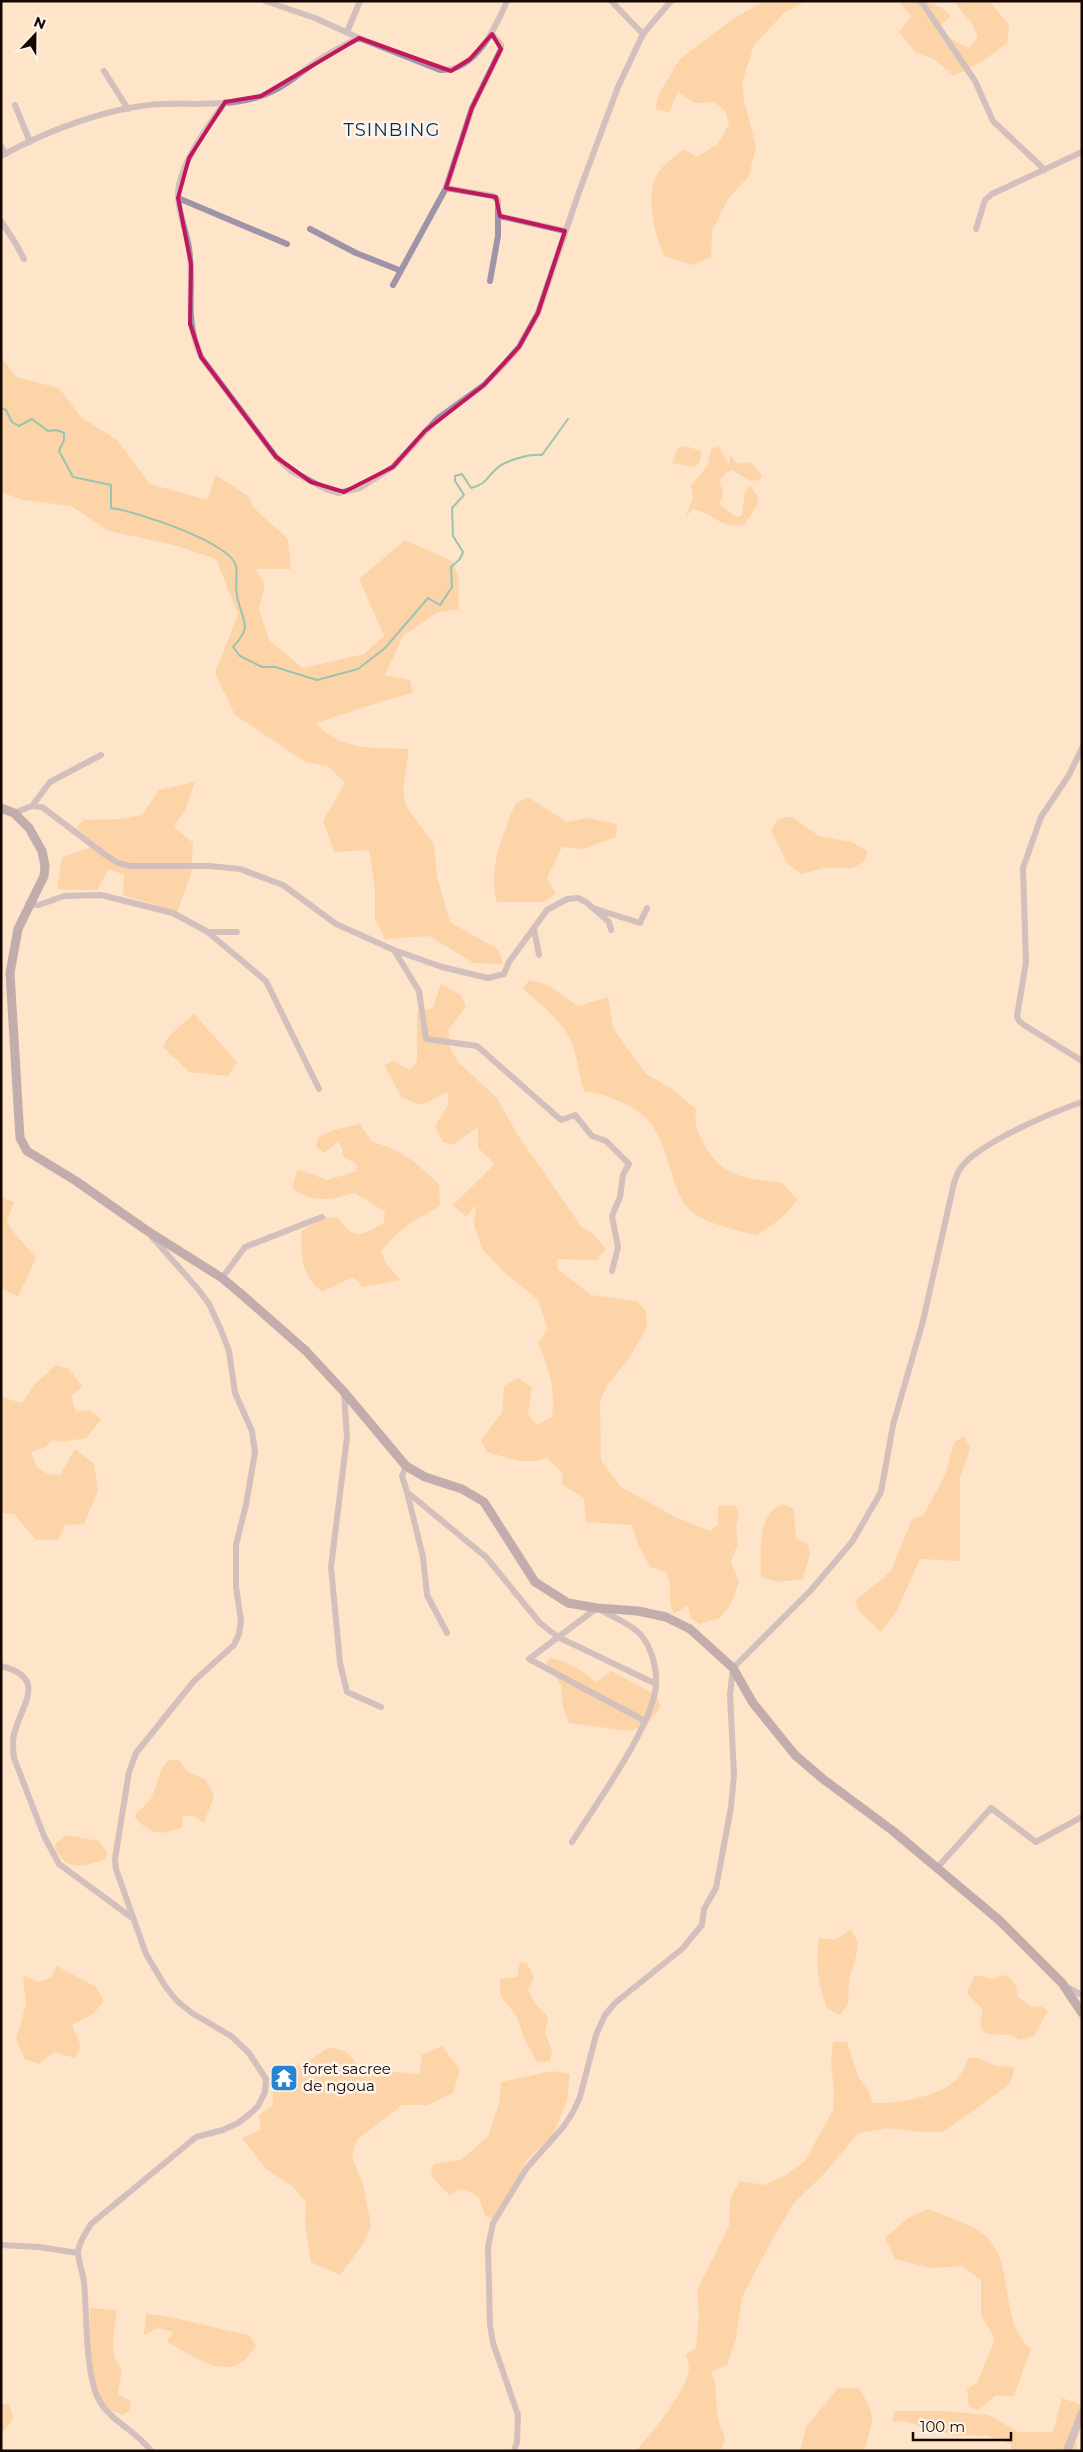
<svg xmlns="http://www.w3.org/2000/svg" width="1083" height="2452" viewBox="0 0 1083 2452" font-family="Montserrat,sans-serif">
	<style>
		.green { fill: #fcc180 }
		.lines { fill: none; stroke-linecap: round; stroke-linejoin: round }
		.stream { stroke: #229c92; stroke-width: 2 }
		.minor { stroke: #9f93aa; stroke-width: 6 }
		.tertiary { stroke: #9f93aa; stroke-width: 8 }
		.secondary { stroke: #7b6a8b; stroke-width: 9 }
		.marked { fill: none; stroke: #c2185b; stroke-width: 4; stroke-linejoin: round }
		.labels { text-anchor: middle; stroke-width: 5; stroke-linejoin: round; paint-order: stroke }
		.poi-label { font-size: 15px; fill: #160800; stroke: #fdf4eb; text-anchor: start }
		.quarter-label { font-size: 18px; letter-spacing: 1px; fill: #012f53; stroke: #fdf4eb }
	</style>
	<rect width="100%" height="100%" fill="#fee4c8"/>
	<path class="green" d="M 765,1 L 806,1 L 784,13 L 754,45 L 742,83 L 744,100 L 756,146 L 749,176 L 728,199 L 712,231 L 711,257 L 693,265 L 664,256 C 655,234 644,196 658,173 C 663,164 676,156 684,149 L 697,157 L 718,144 L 729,124 L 725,110 L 714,102 L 695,103 L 678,92 L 669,112 L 655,109 L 660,92 L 680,59 L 734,18 Z
		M 898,1 C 922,1 935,0 951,16 L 940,26 L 945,36 L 969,48 L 978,37 L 973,25 L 955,3 L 989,1 L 1009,25 L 1007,43 L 984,60 L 954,76 L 933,59 L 915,52 L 899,32 L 911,16 Z
		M 1,357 L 16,377 L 59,388 L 81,417 L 117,440 L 150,484 L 207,500 L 216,475 L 248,496 L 254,508 L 288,539 L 291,569 L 256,569 L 265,584 L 259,609 L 269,640 L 303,668 L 364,654 L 384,636 L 359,579 L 405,540 L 452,561 L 458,575 L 459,609 L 438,612 L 403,636 L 385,675 L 410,680 L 413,693 L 383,701 L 316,723 C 341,752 374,747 409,749 L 403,789 L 406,806 L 434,844 L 437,876 L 450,922 L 499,950 L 503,964 L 474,963 L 429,936 L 385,939 L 375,919 L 375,888 L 369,850 L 334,852 L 323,821 L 345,783 L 328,766 L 305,762 L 235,715 L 215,673 L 238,614 L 216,559 L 174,545 L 109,531 L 71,506 L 23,500 L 1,492 Z
		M 686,446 L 701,451 L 700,461 L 694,467 L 672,463 L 678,448 Z
		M 718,446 L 729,464 L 730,455 L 737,464 L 750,462 L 762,475 L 760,480 L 750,481 L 732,470 C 725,472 722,476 719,483 C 724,491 725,495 719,504 L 737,517 L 742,515 L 745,492 L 750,485 L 758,497 L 757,505 L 745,524 C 722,531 714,513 693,509 L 686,516 L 693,498 L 691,486 L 708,465 L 711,450 Z
		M 195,782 L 185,810 L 174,827 L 193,843 L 191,874 L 177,912 L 123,895 L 124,875 L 109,869 L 97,890 L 57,889 L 62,857 L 98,845 L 76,828 L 84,820 L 121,819 L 142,815 L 159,790 Z
		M 528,797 L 567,822 L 587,818 L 617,824 L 616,837 L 584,849 L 562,847 L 547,878 L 556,894 L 543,902 L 497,902 C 487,867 503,836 515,804 Z
		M 786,817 L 792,817 L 819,836 L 852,842 L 867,851 L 864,862 L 852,868 L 824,868 L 801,874 L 787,863 L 771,830 L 778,820 Z
		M 529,980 L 548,985 L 578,1006 L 608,997 L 613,1028 L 646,1074 L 672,1089 L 696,1109 C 694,1123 697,1130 703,1142 C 722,1179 746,1178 782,1183 L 797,1199 C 788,1215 772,1226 756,1235 C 739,1231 700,1222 689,1209 C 678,1198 674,1181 670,1167 C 665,1152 658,1130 647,1119 C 634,1105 603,1093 584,1091 C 580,1078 578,1065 575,1052 C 569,1026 542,1005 523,989 Z
		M 441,984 L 461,995 L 466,1006 L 448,1030 L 450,1048 L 458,1062 L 497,1098 L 517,1134 L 581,1226 L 594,1235 L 606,1249 L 597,1260 L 557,1259 L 557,1269 L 591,1295 L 636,1301 L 646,1311 L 647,1327 L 628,1360 L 607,1385 L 600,1402 L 601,1460 L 621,1487 L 675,1517 L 710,1531 L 718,1525 L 718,1506 L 734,1505 L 739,1511 L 736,1527 L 738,1543 L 731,1562 L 739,1582 L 731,1604 L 720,1618 L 699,1624 L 691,1618 L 688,1605 L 674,1614 C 666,1598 674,1588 666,1572 L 650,1567 L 638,1544 L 632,1525 L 586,1522 L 584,1498 L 561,1484 L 563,1473 L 546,1457 C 530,1467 504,1457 487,1452 L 481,1440 L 502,1413 L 504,1386 L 518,1378 L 532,1387 L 528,1415 L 537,1425 L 552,1417 C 556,1389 549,1368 538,1343 L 548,1329 L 538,1300 L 504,1272 L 483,1250 L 474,1226 L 476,1205 L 466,1217 L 453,1205 L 494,1165 L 490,1159 L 478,1148 L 478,1127 L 452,1145 L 443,1142 L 435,1126 L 448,1105 L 448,1092 L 421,1105 L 402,1098 L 385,1066 L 392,1060 L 410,1070 L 417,1061 L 417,1012 L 433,1008 Z
		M 194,1014 L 237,1062 L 228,1076 L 189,1072 L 163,1047 L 169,1036 Z
		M 360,1124 L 372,1142 C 402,1149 416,1163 439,1184 L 440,1206 C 415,1220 398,1229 381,1252 L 386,1264 L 401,1280 L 363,1287 L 353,1277 L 322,1292 C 300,1272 302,1259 301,1231 L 326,1217 L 338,1218 C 355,1241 360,1236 384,1223 L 385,1212 L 355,1193 C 332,1199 311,1205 292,1187 L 298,1169 L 327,1180 L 357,1171 L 357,1165 L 343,1156 L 342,1148 L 338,1142 L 324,1153 L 316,1147 L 318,1137 L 333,1130 Z
		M 1,1198 L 14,1202 L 7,1222 C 15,1236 26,1245 36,1258 L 18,1297 L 1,1288 Z
		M 56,1365 L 69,1369 L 82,1386 L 71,1396 L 76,1412 L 90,1410 L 101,1420 L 86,1438 L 62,1442 L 53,1440 L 44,1448 L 31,1452 C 35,1468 43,1476 60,1475 L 75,1449 L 94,1464 L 98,1491 L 84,1524 L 65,1525 L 58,1540 L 36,1540 L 14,1514 L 1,1513 L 1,1397 L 22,1403 L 34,1385 Z
		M 963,1436 L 970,1446 C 968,1460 963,1465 960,1478 L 960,1561 L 920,1559 L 897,1610 L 881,1632 L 858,1610 L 855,1601 L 891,1571 L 912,1519 L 923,1516 L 945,1475 L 954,1443 Z
		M 783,1504 L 794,1509 L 796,1539 L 808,1544 L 810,1554 L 803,1579 L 778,1582 L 761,1577 C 761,1553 756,1514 783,1504 Z
		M 550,1658 C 569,1661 582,1671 597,1682 L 611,1671 L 655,1694 L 661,1706 L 647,1725 L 629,1731 L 569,1723 L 563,1707 L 561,1685 L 546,1663 Z
		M 178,1759 L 187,1771 L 206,1780 L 214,1796 L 204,1823 L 194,1816 L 182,1816 L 183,1827 C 160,1836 150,1835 134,1816 L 151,1799 L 162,1769 L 167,1761 Z
		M 66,1835 L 99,1841 L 107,1852 L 106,1859 C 81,1867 67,1873 54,1846 Z
		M 851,1929 L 858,1942 L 856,1956 L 849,1979 L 848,2004 L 840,2015 L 827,2008 C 818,1984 815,1963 819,1938 L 835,1940 Z
		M 520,1962 L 527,1963 L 534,1978 L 528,1990 L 535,2003 L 548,2017 L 545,2032 L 552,2051 L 550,2061 L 537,2062 L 525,2040 L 517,2017 L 500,1995 L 500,1979 L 517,1977 Z
		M 57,1966 L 96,1987 L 104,2001 L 93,2014 L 72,2025 L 81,2046 L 75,2058 L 54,2052 L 39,2064 L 24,2059 L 16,2038 L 26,2005 L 23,1975 L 38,1982 L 51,1978 Z
		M 975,1975 L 993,1979 L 1002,1975 C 1015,1978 1016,1985 1018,1997 L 1032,2007 L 1040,2006 L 1048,2010 L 1034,2036 L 1020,2040 L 1011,2035 L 986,2034 L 980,2025 L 983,2010 L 967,1993 Z
		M 833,2042 L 847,2042 L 859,2078 L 869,2092 L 873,2103 C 897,2104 946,2096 960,2075 C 964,2070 966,2063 969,2058 L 977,2058 L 997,2066 L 1015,2067 L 1010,2084 L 943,2132 L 922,2132 L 887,2128 L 858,2133 L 826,2172 L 793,2204 L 772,2240 L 742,2297 L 736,2338 L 727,2365 L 711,2372 L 715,2383 L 718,2420 L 725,2437 L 721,2451 L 636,2451 C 651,2434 686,2392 689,2370 C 690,2366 687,2359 686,2355 L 696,2348 L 699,2315 L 697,2290 L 729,2226 L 730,2199 L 740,2181 L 764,2185 L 784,2176 L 805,2161 L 833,2110 L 834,2091 L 831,2063 Z
		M 442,2046 L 460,2070 L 453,2093 L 427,2105 L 402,2105 L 357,2140 L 352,2157 L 363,2184 L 371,2225 L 364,2243 L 340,2275 L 311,2262 L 305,2225 L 306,2202 L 292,2186 L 266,2169 L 242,2138 L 261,2130 L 259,2115 L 272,2106 L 276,2066 L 302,2066 L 329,2047 L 347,2052 L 361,2069 L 419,2074 L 422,2055 Z
		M 552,2071 L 570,2074 L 567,2101 L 552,2136 L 526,2161 L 495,2220 L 485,2216 C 479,2195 479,2193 457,2189 L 450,2196 L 431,2176 L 433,2164 L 461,2160 L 488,2136 L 499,2103 L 501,2082 Z
		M 928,2209 C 945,2216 974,2225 987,2237 C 1016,2267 998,2322 1031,2349 L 1014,2396 L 995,2396 L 979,2410 L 969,2407 L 967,2389 L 977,2383 L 995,2339 L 981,2315 L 981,2280 L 962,2266 L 930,2268 L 895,2259 L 885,2238 L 908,2218 Z
		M 90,2308 L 117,2310 C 115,2331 107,2352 122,2369 L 118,2394 L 130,2401 L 131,2410 L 123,2415 C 118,2413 113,2411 109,2409 C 89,2395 90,2330 90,2308 Z
		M 146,2314 C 181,2317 215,2329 249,2335 L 256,2346 C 252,2351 248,2358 243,2361 C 219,2379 189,2352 167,2342 L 173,2332 L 157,2328 L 144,2335 Z
		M 838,2388 L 858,2388 C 878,2417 873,2419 864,2451 L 800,2451 L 806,2427 Z
		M 1062,2398 L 1082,2405 L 1075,2428 L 1077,2451 L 1011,2451 L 1011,2444 L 988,2436 L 953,2435 L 904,2421 L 893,2422 L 894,2411 L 943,2411 L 989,2415 L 1018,2432 L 1053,2432 Z
		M 1,2403 L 10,2405 L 13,2419 L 1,2434 Z"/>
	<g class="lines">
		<path class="stream" d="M 1,408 L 6,410 L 12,422 L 19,426 L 32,419 L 48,431 L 57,430 L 64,433 L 64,440 L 59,451 L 73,477 L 111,485 L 111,508 C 135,511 230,542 236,566 C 238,575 234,587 238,600 C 244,625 252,626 233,647 L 240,656 L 262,667 L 275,667 L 317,680 L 358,669 L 385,648 L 428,598 L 440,605 L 452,587 L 451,567 L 460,559 L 463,552 L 453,536 L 452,508 L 464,495 L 455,481 L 455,476 L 462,474 L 471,488 C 488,483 485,479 496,469 C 506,460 529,454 542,455 L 568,419"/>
		<path class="minor" d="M 265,1 L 315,18 L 359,38
			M 611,1 L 643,34 L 671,1
			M 921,1 L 975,81 L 993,121 L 1045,170
			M 347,32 L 360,1
			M 104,71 L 128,109
			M 225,102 C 208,127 186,154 179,185 C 175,206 186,228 189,248 C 195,291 183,315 201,357 L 276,457 L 291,471 L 328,490 L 338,493 L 360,488 L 393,467 L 437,419 L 484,385 L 506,362 L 519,347 L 538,313 L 579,192 L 618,87 L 643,34
			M 15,105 L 30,142
			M 1,146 L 6,154
			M 1,156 C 46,131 111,106 163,104 C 195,103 230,107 261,96 C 280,90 294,78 310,66 C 325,55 342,46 359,38 L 440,70 C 475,72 495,29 507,1
			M 446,188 L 493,196 L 498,200 L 498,236 L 490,281
			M 178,198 L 287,244
			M 499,216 L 565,231
			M 1,221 L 16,244 L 24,259
			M 310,229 L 356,253 L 399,270
			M 976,229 L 985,200 L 992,194 L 1082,152
			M 393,285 L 446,188 L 472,108 L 501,49 L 501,45 L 492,34
			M 1082,748 L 1069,775 L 1041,817 L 1023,868 L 1026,962 L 1017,1016 L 1019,1021 L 1024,1025 L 1082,1061
			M 32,806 L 50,782 L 101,755
			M 14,813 L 32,806 L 42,807 L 107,856 L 118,863 L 130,866 L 210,866 L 240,869 L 283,885 L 336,924 L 394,950 L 442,967 L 488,978 L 504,974 L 509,962 L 547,910 L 567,899 L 578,898 L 586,902 L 609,922 L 611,930
			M 28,904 L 39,905 L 64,896 L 101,895 L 173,913 L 208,932 L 237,932
			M 596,909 L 640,923 L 647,908
			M 534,929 L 539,955
			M 209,933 L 266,981 L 319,1089
			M 394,950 L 419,991 L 426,1039 L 477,1046 L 561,1120 L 575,1115 L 592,1136 L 606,1141 L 629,1164 L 623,1175 L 620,1197 L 612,1216 L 618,1247 L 612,1271
			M 222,1278 L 245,1247 L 322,1217
			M 344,1393 L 347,1437 L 331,1567 L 340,1663 L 347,1692 L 381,1707
			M 406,1466 L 402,1476 L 407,1492 L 486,1557 L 540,1623 L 558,1637 L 656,1684
			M 407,1492 L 423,1557 L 427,1595 L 447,1633
			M 1,1666 C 49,1678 21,1705 14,1734 C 12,1742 13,1749 14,1758 L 44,1836 L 59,1864 L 131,1917
			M 572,1842 C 594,1807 655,1723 656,1684 C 657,1668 651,1646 640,1634 C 630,1623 610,1616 597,1608 L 529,1659 L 645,1721
			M 937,1868 L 991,1808 L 1036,1842 L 1082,1817
			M 1065,1986 L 1082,1995
			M 1,2245 L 39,2247 L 78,2253
			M 151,2451 C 137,2431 110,2421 99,2400 C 85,2375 87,2312 84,2282 C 83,2273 78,2261 78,2252 C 79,2242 86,2232 91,2224 L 196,2137 L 223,2130 L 238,2123 L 251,2113 L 258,2106 L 265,2092 L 266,2079 L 249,2053 L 231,2036 L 192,2013 L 177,2001 L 165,1986 L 146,1954 L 116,1869 L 115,1859 L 129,1772 L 136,1753 L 194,1681 L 234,1645 L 239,1634 L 241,1621 L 236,1587 L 236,1545 L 246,1505 L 255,1452 L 252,1431 L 235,1393 L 229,1351 L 221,1330 L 209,1304 L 198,1289 L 152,1237
			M 514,2451 L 517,2442 L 518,2415 L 493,2343 L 490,2325 L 488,2247 L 493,2223 L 526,2169 L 564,2126 L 573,2112 L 580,2097 L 596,2035 L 605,2015 L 615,2003 L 682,1949 L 702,1925 L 704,1909 L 716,1888 L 731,1807 L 734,1775 L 730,1695 L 733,1668 L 811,1590 L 852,1542 L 881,1492 L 893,1425 L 923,1321 L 954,1183 C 956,1178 957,1173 960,1169 C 976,1144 1053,1112 1082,1102"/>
		<path class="tertiary" d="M 1067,2451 L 1082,2413"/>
		<path class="secondary" d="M 1,808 L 14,813 L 29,828 L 42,851 L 45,866 L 44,876 L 18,929 L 10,973 L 20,1138 L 27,1151 L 76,1181 L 146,1230 L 222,1278 L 240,1293 L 306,1351 L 344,1392 L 406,1466 L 425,1477 L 462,1489 L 484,1502 L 535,1582 L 568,1603 L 597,1608 L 638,1611 L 666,1617 L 690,1629 L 733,1668 L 753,1703 L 795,1755 L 823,1779 L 893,1831 L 999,1920 L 1062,1983 L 1082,2013"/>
	</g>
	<path d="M0 0H1083V2452H0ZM 492,34 L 501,49 L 472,108 L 446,188 L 496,197 L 500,216 L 565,231 L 538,313 L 519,347 L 484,385 L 425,431 L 393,467 L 344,492 L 311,482 L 276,457 L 201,357 L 190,324 L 191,264 L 178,198 L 189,158 L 225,102 L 261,96 L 359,38 L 451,71 L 470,59 Z" fill="#fee4c8" fill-opacity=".55" fill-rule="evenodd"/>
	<path class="marked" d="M 492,34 L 501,49 L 472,108 L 446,188 L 496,197 L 500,216 L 565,231 L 538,313 L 519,347 L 484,385 L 425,431 L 393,467 L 344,492 L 311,482 L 276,457 L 201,357 L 190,324 L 191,264 L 178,198 L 189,158 L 225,102 L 261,96 L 359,38 L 451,71 L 470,59 Z"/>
	<defs>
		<symbol id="temple-square" viewBox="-11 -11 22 22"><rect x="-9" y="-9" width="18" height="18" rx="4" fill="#2784d1" stroke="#fdf4eb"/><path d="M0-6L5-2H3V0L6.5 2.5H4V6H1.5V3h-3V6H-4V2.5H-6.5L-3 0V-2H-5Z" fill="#fff"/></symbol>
	</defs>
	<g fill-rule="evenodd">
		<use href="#temple-square" x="268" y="2062" width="32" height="32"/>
	</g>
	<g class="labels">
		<g class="poi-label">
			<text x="303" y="2074">foret sacree<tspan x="303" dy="17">de ngoua</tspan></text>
		</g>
		<g class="quarter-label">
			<text x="392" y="136">TSINBING</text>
		</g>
	</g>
	<rect width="1083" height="2452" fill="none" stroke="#160800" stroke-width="5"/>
	<g transform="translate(35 35) rotate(22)" stroke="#fdf4eb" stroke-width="4" paint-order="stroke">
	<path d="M0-4L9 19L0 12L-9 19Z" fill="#160800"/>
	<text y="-8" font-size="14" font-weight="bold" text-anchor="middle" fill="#160800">N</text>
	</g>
	<path d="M913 2432v8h98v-8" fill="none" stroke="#160800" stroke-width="2.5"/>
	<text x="920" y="2432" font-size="15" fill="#160800" stroke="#fdf4eb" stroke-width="4" paint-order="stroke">100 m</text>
</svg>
